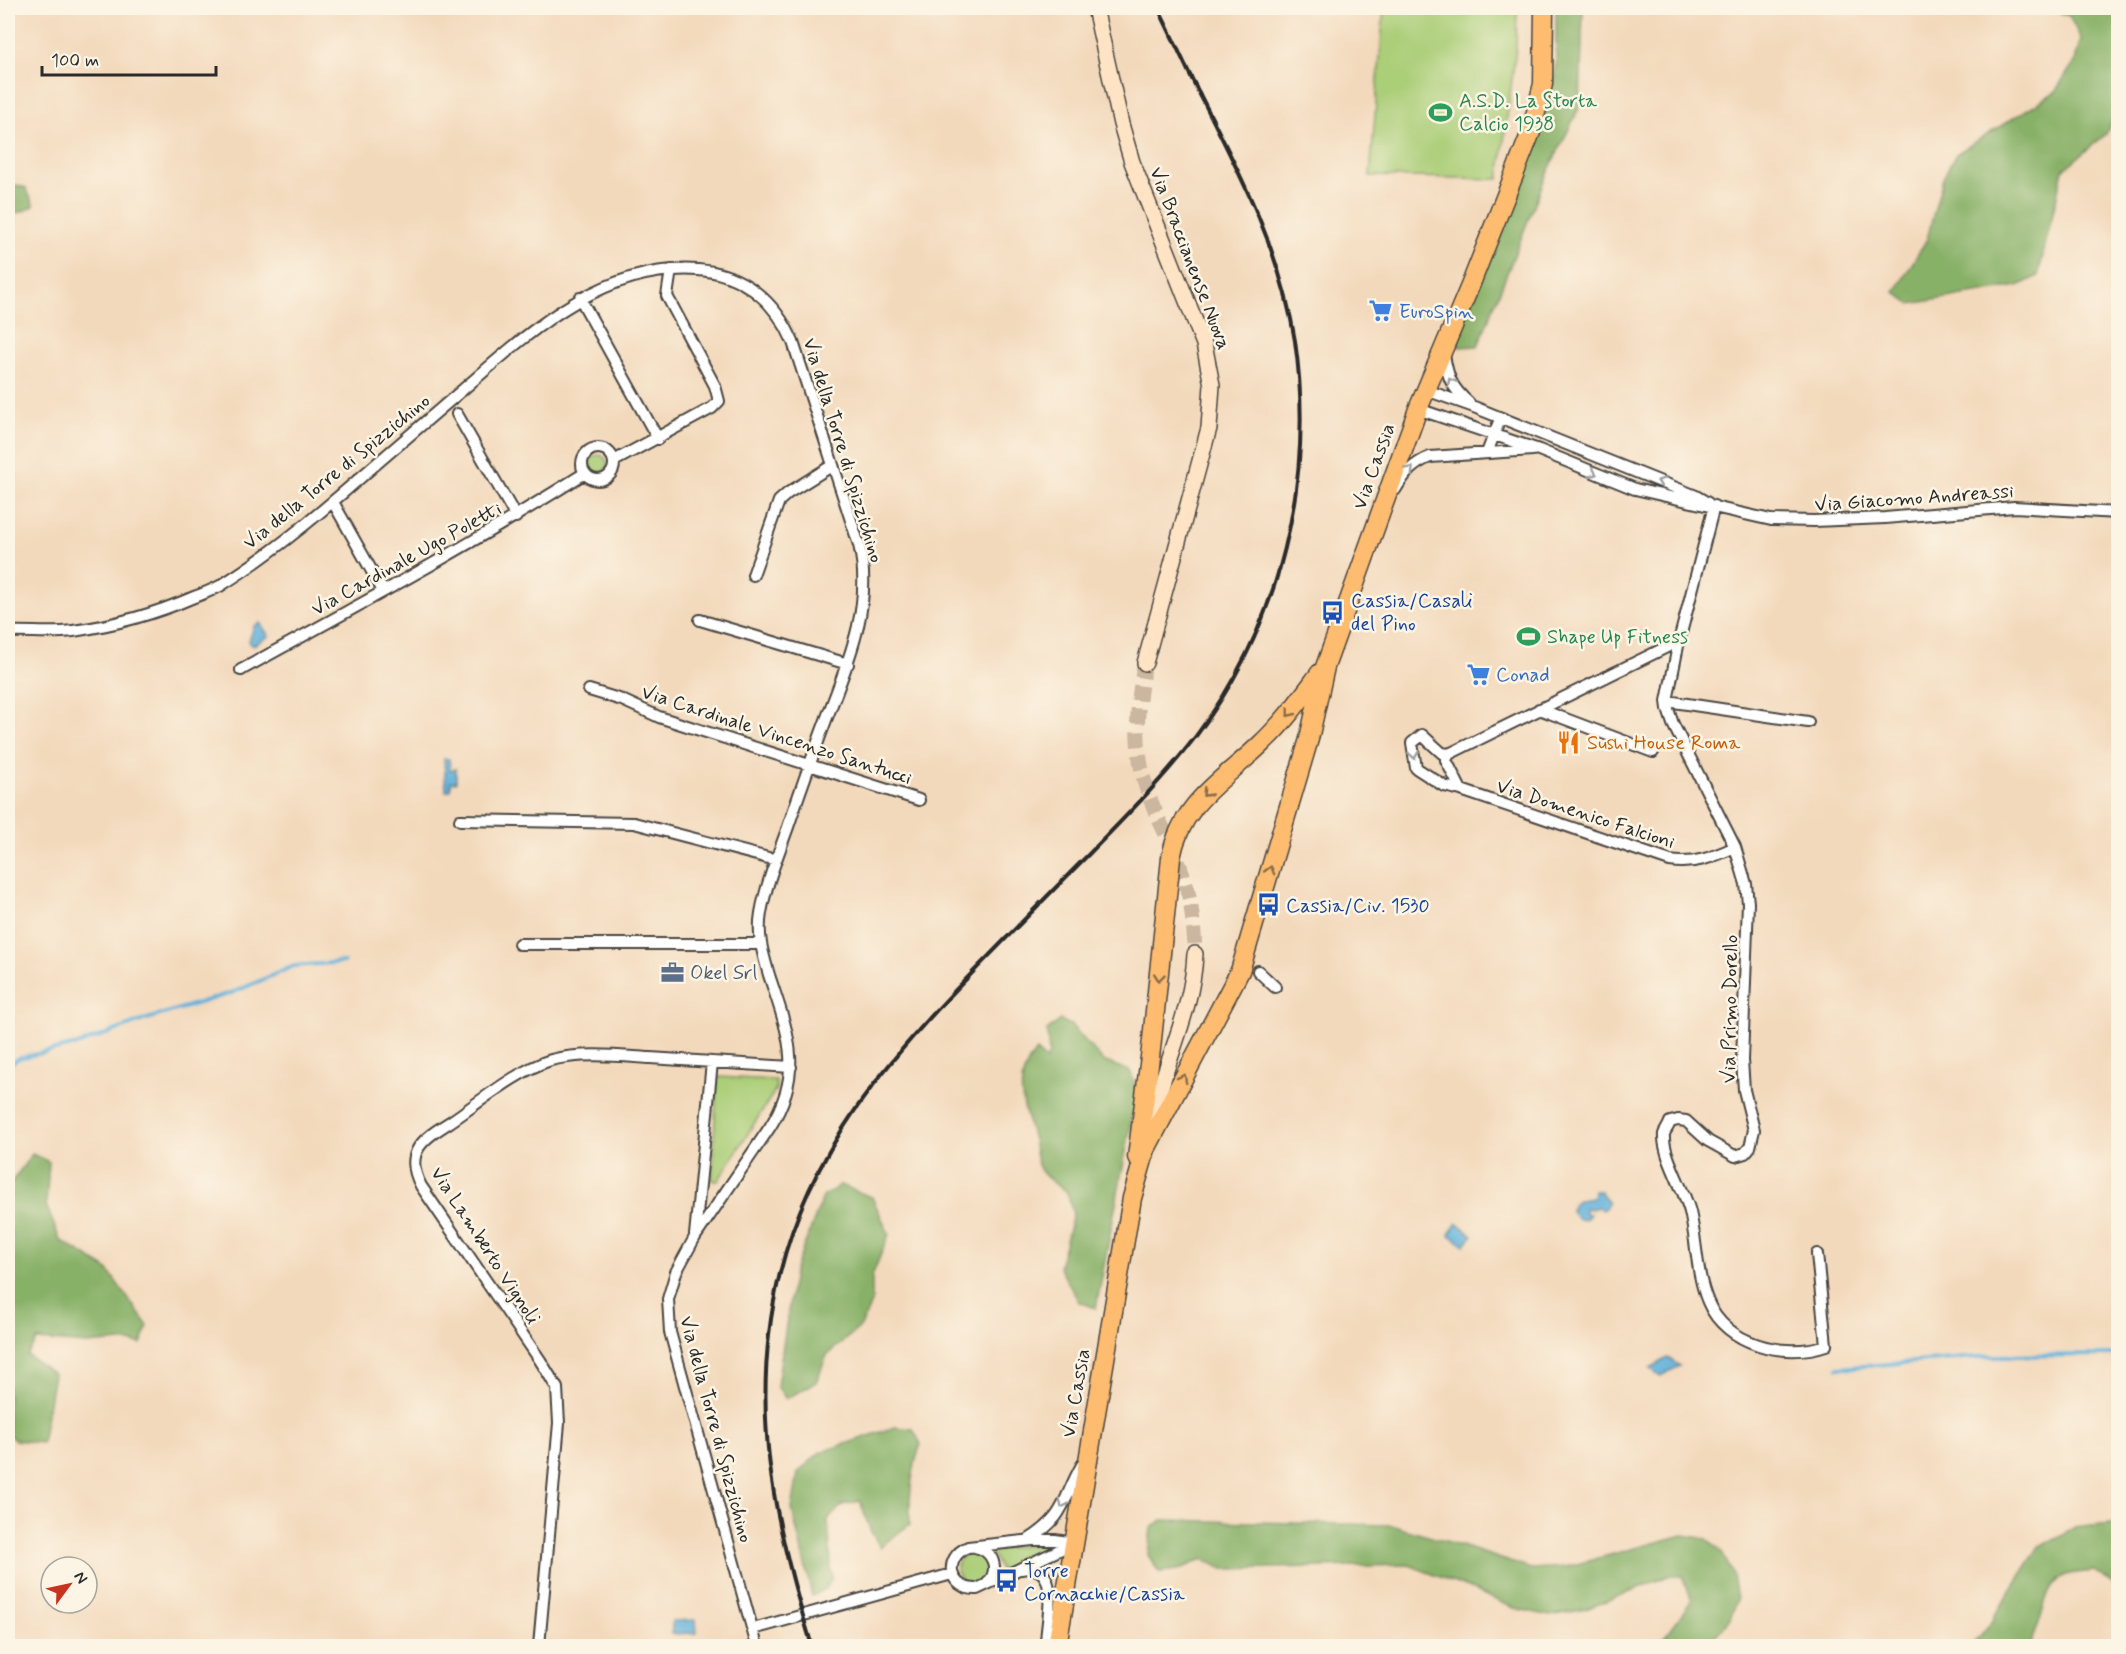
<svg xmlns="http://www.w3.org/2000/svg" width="2126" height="1654" viewBox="0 0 2126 1654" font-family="Mynerve,sans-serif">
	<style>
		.green { fill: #abce78; stroke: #6b7c52; stroke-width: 1.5 }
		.forest { fill: #88b168; stroke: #5a6e4a; stroke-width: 1.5 }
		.water { fill: #5fb0da; stroke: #456e82; stroke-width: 1.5 }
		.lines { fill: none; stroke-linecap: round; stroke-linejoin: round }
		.stream { stroke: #5fb0da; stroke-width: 4 }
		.secondary-tunnel { stroke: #cbb69f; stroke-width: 15; stroke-dasharray: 15 8; stroke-linecap: butt }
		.minor-casing { stroke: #494541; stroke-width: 14 }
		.secondary-casing { stroke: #494541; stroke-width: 18 }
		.primary-casing { stroke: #494541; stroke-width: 21 }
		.minor { stroke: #fff; stroke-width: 10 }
		.secondary { stroke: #fee4c5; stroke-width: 15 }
		.primary { stroke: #fdbc6f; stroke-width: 18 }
		.rail { stroke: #2b2b2b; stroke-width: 4 }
		.oneway { stroke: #a0a0a0 }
		.oneway2 { stroke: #8a6c4a }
		.labels { text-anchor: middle; stroke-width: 5; stroke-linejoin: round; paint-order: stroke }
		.leisure-label { font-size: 20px; fill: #27864d; stroke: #fcf5e5; text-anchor: start }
		.street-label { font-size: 20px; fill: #2b2b2b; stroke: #fcf5e5 }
		.shop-label { font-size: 20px; fill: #366cbe; stroke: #fcf5e5; text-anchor: start }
		.transit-label { font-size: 20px; fill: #164399; stroke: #fcf5e5; text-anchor: start }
		.food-label { font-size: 20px; fill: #c56008; stroke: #fcf5e5; text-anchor: start }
		.service-label { font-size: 20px; fill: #4e5e75; stroke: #fcf5e5; text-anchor: start }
	</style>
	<rect width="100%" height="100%" fill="#fcf5e5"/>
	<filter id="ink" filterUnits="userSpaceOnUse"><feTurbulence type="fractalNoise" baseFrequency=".0167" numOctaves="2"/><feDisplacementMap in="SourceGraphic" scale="12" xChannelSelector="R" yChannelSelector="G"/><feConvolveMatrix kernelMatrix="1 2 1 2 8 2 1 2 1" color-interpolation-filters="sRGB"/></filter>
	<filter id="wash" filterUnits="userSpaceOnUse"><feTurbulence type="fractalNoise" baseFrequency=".008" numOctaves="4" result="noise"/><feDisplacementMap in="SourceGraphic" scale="24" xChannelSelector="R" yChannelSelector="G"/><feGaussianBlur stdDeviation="1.35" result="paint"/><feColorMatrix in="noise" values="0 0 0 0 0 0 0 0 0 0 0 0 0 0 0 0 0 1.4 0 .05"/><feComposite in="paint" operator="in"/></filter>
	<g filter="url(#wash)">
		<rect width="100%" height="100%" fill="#f3d9bc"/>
		<path class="green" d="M 1384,8 L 1517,8 L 1516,48 L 1499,179 L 1370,176 Z
			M589 464a9 9 0 1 1 18 0a9 9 0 1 1-18 0Z
			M 717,1077 L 776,1080 L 776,1089 L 718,1181 L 712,1180 Z
			M 1049,1543 L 1053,1545 L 1051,1547 L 1001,1571 L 990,1550 Z
			M957 1568a16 16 0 1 1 32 0a16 16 0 1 1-32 0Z"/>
		<path class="forest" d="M 1556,8 L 1583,8 L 1580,106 L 1545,178 L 1478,346 L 1459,347 L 1453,331 L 1547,98 L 1556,65 Z
			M 2049,8 L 2118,8 L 2118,107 L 2106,134 L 2063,170 L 2038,276 L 2018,286 L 1910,304 L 1895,292 L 1927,239 L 1943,178 L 1956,154 L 2055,92 L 2075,61 L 2081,39 L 2069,16 Z
			M 8,183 L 26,188 L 34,206 L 21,212 L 8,214 Z
			M 1060,1020 L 1071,1025 L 1103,1061 L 1130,1071 L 1135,1083 L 1136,1098 L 1096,1308 L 1079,1302 L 1059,1267 L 1073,1214 L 1067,1192 C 1058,1185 1044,1178 1039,1167 C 1035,1159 1035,1148 1033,1140 C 1024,1105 1011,1082 1036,1051 L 1046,1060 L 1049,1054 L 1047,1031 Z
			M 32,1154 L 49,1162 L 46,1205 L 60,1240 L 107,1269 L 148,1326 L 141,1344 L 121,1341 L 87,1344 L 37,1340 L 27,1355 L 54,1374 L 42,1443 L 15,1440 L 8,1434 L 8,1187 Z
			M 840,1185 L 872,1197 L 889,1234 L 872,1276 L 872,1301 L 861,1326 L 827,1355 L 816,1382 L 786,1399 L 777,1386 L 794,1272 L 823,1197 Z
			M 895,1427 L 913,1429 L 921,1444 C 911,1470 909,1496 910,1524 L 880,1547 L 870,1530 L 860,1501 L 842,1505 L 828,1520 L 832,1578 L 826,1589 L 812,1596 L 792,1509 L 798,1473 L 819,1453 Z
			M 1162,1520 L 1390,1525 L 1462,1546 L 1531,1569 L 1566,1567 L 1683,1535 L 1707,1539 L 1722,1553 L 1733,1574 L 1737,1600 L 1730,1619 L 1706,1646 L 1653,1646 L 1666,1635 L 1692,1600 L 1682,1576 L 1668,1576 L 1586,1609 L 1550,1616 L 1514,1608 L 1471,1589 L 1409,1565 L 1223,1569 L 1203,1559 L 1178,1570 L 1159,1572 L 1148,1555 L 1151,1528 Z
			M 2111,1524 L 2118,1528 L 2118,1589 L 2117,1586 L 2095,1571 C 2086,1572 2074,1572 2066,1575 C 2042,1584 2043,1627 2029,1646 L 1972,1646 L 1991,1622 L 2038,1548 L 2073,1528 Z"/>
		<path class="water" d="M 260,623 L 269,636 L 252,646 L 249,641 L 254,626 Z
			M 444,759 L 449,759 L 450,770 L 456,769 L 456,782 L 451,782 L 451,790 L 446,791 Z
			M 1594,1191 L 1600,1191 L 1608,1202 L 1606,1207 L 1602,1210 L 1598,1207 L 1591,1209 L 1586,1208 L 1585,1214 L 1590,1214 C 1585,1224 1575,1219 1571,1211 L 1572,1205 L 1578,1200 L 1593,1198 Z
			M 1457,1223 L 1473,1235 L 1464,1245 L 1449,1234 Z
			M 1668,1358 L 1680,1366 L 1660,1376 L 1650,1368 Z
			M 696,1620 L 697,1633 L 672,1634 L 672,1621 Z"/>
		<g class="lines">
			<path class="stream" d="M 8,1066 L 19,1058 L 77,1045 L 144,1020 L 234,992 L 294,966 L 344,962
				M 1838,1368 L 1991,1356 L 2118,1355"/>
		</g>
	</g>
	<g filter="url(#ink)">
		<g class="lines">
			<path class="secondary-tunnel" d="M 1145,663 C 1136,703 1134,747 1146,787 C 1154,813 1169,838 1179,864 C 1191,893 1194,923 1195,954"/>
			<defs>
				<path id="minor" d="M 580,298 L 658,439
					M 1444,355 C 1448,378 1451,387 1469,403
					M 1426,390 L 1474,407 L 1696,496 L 1708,503
					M 1418,409 L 1539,450 L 1635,489 L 1771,520 L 1814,521 L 1885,518 L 2014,507 L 2118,513
					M 457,414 L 516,517
					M582 464a16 16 0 1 1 32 0a16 16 0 1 1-32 0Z
					M 1487,453 L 1500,419
					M 614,461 L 712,408 L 719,401 L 715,386 L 667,296 L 671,270
					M 1395,490 C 1405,474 1412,464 1430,457 L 1533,450
					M 333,502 L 383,591
					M 1714,506 L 1679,641 L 1667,701 L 1668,709 L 1673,724 L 1735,847 L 1746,884 L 1748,903 L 1742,1060 L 1744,1090 L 1754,1130 L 1750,1147 L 1745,1153 L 1735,1156 L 1708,1141 L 1686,1121 L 1678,1120 L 1670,1122 C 1669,1126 1665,1131 1664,1134 C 1662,1155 1685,1191 1690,1212 C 1697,1242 1696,1274 1708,1302 C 1726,1345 1785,1359 1826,1345 L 1817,1254
					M 753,575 L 779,501 L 788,493 L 833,465
					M 700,620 L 848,664
					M 8,632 C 29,631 52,634 73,631 C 115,625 155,614 194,597 C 203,594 212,590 220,586 C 275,552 326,508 375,465 C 408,437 441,408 474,380 C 538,324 608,264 698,270 C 743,273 776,302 793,342 L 859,545 C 874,605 847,665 826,720 C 813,755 800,791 788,827 C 778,855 766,884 761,913 C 757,936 763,954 769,975 C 788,1033 805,1071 770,1127 L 695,1237 L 676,1272 L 668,1299 L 670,1332 L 757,1646
					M 1679,641 L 1449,754 L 1442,753 L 1422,735 L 1412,743 L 1416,768 L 1444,786 L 1461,790 L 1670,861 C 1694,865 1713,857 1735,847
					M 241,670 C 357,606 473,544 585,473
					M 589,690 L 622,700 L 659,717 L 919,800
					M 1667,701 L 1808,722
					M 1539,709 L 1653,752
					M 1449,754 L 1446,760 L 1461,790
					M 460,820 L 634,823 L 776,860
					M 519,944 L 760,944
					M 1258,971 L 1275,987
					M 695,1235 L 712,1062
					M 1028,1540 C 1067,1516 1062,1500 1082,1465
					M 1033,1540 L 1055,1540 L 1074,1543 L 977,1589 C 949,1590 942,1558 968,1547 Z
					M 975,1547 C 994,1551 1000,1570 987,1584
					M 1021,1569 C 1065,1561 1045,1623 1046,1646
					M 753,1629 L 952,1574
					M 539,1646 L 559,1423 L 557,1388 L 540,1360 L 421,1186 C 403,1152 423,1139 450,1122 C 477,1104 520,1069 551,1060 C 582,1052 619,1056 650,1058 C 697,1061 744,1064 791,1067"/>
				<path id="secondary" d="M 1095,8 L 1121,124 L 1132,162 L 1204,344 L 1212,385 L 1209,428 L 1145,663
					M 1149,1134 C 1153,1120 1155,1107 1159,1093 C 1172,1047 1193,1003 1195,954"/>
				<path id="primary" d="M 1137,1157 L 1151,1049 L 1171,858 C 1181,801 1226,779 1264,741 C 1285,721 1302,697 1320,673
					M 1057,1646 L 1132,1198 L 1146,1149 L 1240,971 L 1309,739 L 1325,667 L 1418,409 L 1470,286 L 1531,132 L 1543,84 L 1544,8"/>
			</defs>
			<use href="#minor" class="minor-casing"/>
			<use href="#secondary" class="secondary-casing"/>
			<use href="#primary" class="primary-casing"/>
			<use href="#minor" class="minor"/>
			<use href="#secondary" class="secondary"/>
			<use href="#primary" class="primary"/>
			<path class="rail" d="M 812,1646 C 773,1520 748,1404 780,1273 C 810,1150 887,1060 973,972 C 1012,932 1051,892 1090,853 C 1127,815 1164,778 1196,736 C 1281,623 1315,480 1295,341 C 1280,245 1233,160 1190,75 C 1179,52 1169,30 1158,8"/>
		</g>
		<defs><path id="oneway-chevron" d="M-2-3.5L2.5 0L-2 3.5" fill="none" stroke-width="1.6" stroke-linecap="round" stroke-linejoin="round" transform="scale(1.5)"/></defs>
		<g class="oneway">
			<use href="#oneway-chevron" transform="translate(1451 382) rotate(-120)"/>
			<use href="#oneway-chevron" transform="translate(1410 470) rotate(-47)"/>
			<use href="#oneway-chevron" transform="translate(1593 473) rotate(22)"/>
			<use href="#oneway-chevron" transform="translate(1661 482) rotate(-159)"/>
			<use href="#oneway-chevron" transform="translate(1414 755) rotate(81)"/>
			<use href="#oneway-chevron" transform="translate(1063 1504) rotate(116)"/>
		</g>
		<g class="oneway2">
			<use href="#oneway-chevron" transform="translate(1290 713) rotate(129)"/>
			<use href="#oneway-chevron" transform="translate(1206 793) rotate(134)"/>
			<use href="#oneway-chevron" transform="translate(1270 870) rotate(-74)"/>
			<use href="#oneway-chevron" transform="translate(1159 977) rotate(96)"/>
			<use href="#oneway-chevron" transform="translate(1183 1078) rotate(-62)"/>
		</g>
	</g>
	<defs>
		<symbol id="stadium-bare" viewBox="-9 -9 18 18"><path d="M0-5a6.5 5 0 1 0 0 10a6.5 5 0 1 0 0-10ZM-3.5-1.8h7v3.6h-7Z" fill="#2e9e5b" stroke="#fcf5e5" stroke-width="2.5" paint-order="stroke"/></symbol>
		<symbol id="supermarket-bare" viewBox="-9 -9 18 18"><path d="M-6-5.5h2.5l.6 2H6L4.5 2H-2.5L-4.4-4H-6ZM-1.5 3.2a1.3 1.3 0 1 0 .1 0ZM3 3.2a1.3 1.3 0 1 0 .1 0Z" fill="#3f7fe0" stroke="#fcf5e5" stroke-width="2.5" paint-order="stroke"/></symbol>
		<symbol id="bus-bare" viewBox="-9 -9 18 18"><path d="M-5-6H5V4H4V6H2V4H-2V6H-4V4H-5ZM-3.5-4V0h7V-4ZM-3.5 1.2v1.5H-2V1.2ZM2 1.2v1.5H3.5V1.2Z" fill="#1a4fb4" stroke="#fcf5e5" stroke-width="2.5" paint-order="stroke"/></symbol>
		<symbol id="restaurant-bare" viewBox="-9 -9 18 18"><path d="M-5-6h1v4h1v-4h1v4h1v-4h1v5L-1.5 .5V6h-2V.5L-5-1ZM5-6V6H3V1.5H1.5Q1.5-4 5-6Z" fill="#e8710a" stroke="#fcf5e5" stroke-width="2.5" paint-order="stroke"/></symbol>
		<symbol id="office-bare" viewBox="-9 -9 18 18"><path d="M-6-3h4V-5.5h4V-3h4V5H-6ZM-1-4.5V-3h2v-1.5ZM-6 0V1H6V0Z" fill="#5c6f8a" stroke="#fcf5e5" stroke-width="2.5" paint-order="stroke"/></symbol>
	</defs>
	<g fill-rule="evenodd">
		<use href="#stadium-bare" x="1424" y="96" width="33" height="33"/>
		<use href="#supermarket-bare" x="1364" y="294" width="33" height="33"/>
		<use href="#bus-bare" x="1316" y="596" width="33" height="33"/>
		<use href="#stadium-bare" x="1512" y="620" width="33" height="33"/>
		<use href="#supermarket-bare" x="1462" y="658" width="33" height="33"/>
		<use href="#restaurant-bare" x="1552" y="726" width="33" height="33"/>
		<use href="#bus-bare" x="1252" y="888" width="33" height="33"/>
		<use href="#office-bare" x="656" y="956" width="33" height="33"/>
		<use href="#bus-bare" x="990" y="1564" width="33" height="33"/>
	</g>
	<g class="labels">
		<g class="leisure-label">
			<text x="1459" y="107">A.S.D. La Storta<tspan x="1459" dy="23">Calcio 1938</tspan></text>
			<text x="1547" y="643">Shape Up Fitness</text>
		</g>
		<g class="street-label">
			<text transform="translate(1191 258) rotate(69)" y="7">Via Braccianense Nuova</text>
			<text transform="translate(844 450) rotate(73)" y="7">Via della Torre di Spizzichino</text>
			<text transform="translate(1373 466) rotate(-70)" y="7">Via Cassia</text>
			<text transform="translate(336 471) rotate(-39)" y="7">Via della Torre di Spizzichino</text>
			<text transform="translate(1914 497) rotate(-4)" y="7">Via Giacomo Andreassi</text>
			<text transform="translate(406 558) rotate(-29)" y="7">Via Cardinale Ugo Poletti</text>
			<text transform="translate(777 734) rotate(18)" y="7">Via Cardinale Vincenzo Santucci</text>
			<text transform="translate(1586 813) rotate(18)" y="7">Via Domenico Falcioni</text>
			<text transform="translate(1729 1009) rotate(-89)" y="7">Via Primo Dorello</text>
			<text transform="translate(486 1245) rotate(57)" y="7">Via Lamberto Vignoli</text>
			<text transform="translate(1075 1393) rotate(-80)" y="7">Via Cassia</text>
			<text transform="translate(717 1429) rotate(75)" y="7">Via della Torre di Spizzichino</text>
		</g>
		<g class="shop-label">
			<text x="1399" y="318">EuroSpin</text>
			<text x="1496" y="681">Conad</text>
		</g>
		<g class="transit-label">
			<text x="1351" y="607">Cassia/Casali<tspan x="1351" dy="23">del Pino</tspan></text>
			<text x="1286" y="912">Cassia/Civ. 1530</text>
			<text x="1024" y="1577">Torre<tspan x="1024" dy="23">Cornacchie/Cassia</tspan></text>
		</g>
		<g class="food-label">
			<text x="1587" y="749">Sushi House Roma</text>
		</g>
		<g class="service-label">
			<text x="690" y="979">Okel Srl</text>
		</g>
	</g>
	<rect width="2126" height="1654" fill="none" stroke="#fcf5e5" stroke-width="30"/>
	<g transform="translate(69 1585) rotate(57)"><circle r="28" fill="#fcf5e5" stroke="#a8a49b" stroke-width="1.5"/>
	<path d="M0-4.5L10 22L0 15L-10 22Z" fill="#c8321e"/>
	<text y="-9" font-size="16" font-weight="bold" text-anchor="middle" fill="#2b2b2b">N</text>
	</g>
	<path d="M42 66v9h174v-9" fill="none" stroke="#2b2b2b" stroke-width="3"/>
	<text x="51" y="66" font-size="18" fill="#2b2b2b" stroke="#fcf5e5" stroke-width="4.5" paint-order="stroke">100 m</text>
</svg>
